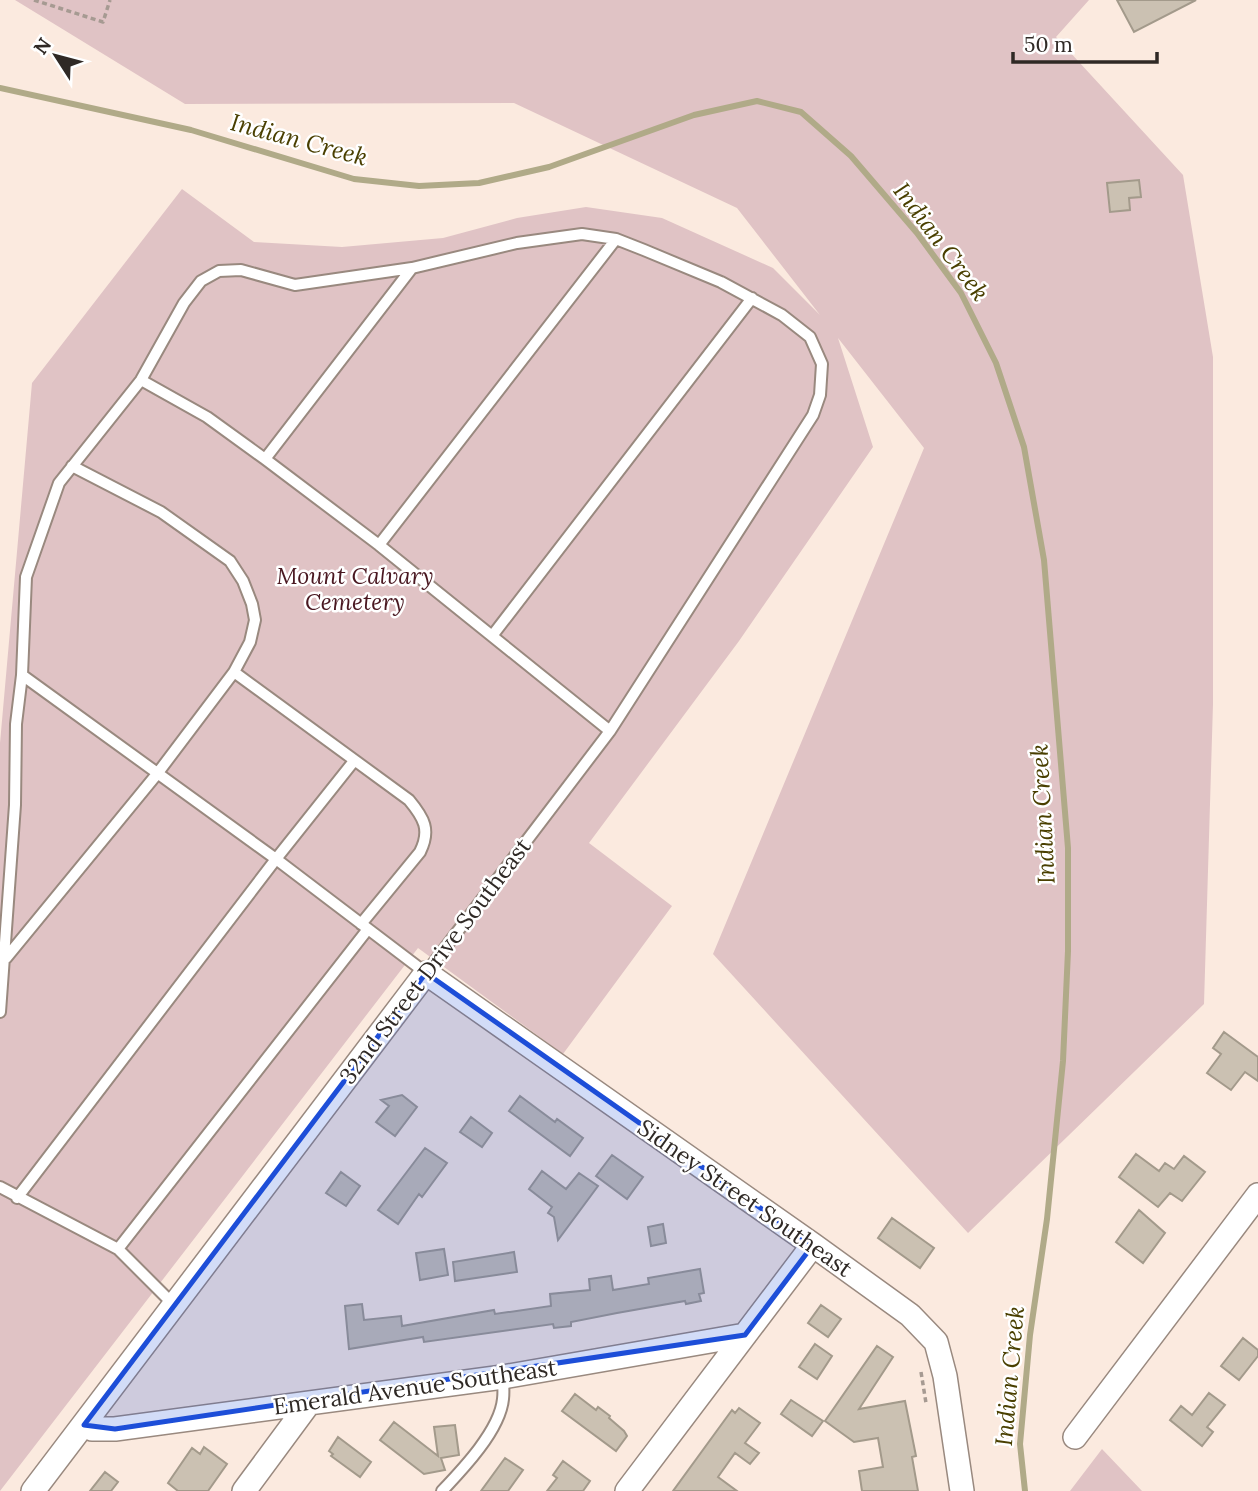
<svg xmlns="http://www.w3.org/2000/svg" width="1258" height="1491" viewBox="0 0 1258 1491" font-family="Lora,serif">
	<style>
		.green { fill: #e0c3c5 }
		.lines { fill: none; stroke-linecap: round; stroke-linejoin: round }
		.stream { stroke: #b0aa88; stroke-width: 6 }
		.building { fill: #cbc1b2; stroke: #a39a8b; stroke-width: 2 }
		.lane-casing { stroke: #99897f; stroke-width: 14 }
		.street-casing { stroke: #99897f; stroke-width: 26 }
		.path { stroke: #a69a92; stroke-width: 3.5; stroke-dasharray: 5 3.5; stroke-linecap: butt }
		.lane { stroke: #fff; stroke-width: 10 }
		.street { stroke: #fff; stroke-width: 23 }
		.marked { fill: #1d4ed8; fill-opacity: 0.2; stroke: #1d4ed8; stroke-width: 5; stroke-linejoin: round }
		.labels { text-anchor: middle; stroke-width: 5; stroke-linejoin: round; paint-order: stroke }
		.park-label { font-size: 23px; font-style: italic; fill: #491720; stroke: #fff }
		.street-label { font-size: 23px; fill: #2f2925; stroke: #fff }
		.water-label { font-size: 24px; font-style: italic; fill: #493f00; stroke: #fff }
	</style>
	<rect width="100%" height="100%" fill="#fbeadf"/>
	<path class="green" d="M 15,0 L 1089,0 L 1056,37 L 1183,175 L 1213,357 L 1213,704 L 1204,1004 L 968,1233 L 713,954 L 924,448 L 838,338 L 873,447 L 739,641 L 589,843 L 672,906 L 563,1054 L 418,948 L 0,1491 L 0,743 L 32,383 L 182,189 L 254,242 L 342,247 L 443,238 L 517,218 L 586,207 L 662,218 L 773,268 L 820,315 L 737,208 L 514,103 L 185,104 Z
		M 1102,1449 L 1142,1491 L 1070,1491 Z"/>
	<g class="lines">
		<path class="stream" d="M 0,88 L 191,130 L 354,179 L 419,186 L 479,183 L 549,167 L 694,115 L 757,101 L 801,112 L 851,156 L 917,233 L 961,293 L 996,363 L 1024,447 L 1044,560 L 1068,848 L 1068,951 L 1063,1061 L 1047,1219 L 1030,1335 L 1020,1444 L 1025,1491"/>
	</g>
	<path class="building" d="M 1117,0 L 1196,0 L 1134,32 Z
		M 1139,180 L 1141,197 L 1129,198 L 1130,210 L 1110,212 L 1107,183 Z
		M 1224,1032 L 1258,1057 L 1258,1081 L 1245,1072 L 1231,1090 L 1207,1073 L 1221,1054 L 1213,1048 Z
		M 402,1095 L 417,1107 L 395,1136 L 376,1122 L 389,1106 L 381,1100 Z
		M 520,1096 L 555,1122 L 557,1119 L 583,1138 L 570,1156 L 509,1111 Z
		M 471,1117 L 492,1133 L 482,1147 L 460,1132 Z
		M 425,1148 L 447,1163 L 422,1197 L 419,1194 L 398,1224 L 378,1210 Z
		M 1136,1154 L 1159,1171 L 1165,1163 L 1174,1169 L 1184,1156 L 1205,1172 L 1182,1201 L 1170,1193 L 1158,1207 L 1119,1177 Z
		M 612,1155 L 643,1177 L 627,1199 L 596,1176 Z
		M 542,1171 L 566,1189 L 579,1173 L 598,1186 L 558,1240 L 554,1217 L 548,1213 L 552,1207 L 529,1189 Z
		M 341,1172 L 360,1186 L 346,1206 L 326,1193 Z
		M 1139,1210 L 1165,1233 L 1143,1263 L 1116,1242 Z
		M 892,1218 L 934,1248 L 920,1268 L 878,1238 Z
		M 663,1224 L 666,1243 L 651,1246 L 648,1227 Z
		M 444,1249 L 448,1275 L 420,1280 L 416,1253 Z
		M 514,1252 L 517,1272 L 455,1281 L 453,1262 Z
		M 700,1269 L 704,1293 L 699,1294 L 701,1301 L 686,1304 L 685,1301 L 617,1313 L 571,1322 L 571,1326 L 554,1328 L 553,1324 L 424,1342 L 423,1337 L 349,1349 L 345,1306 L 362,1304 L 364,1320 L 401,1316 L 402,1326 L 494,1310 L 495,1314 L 551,1306 L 550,1294 L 590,1290 L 589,1279 L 611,1276 L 613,1290 L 649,1284 L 648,1278 Z
		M 821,1305 L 841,1319 L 828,1337 L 808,1323 Z
		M 1243,1338 L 1258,1350 L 1258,1356 L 1239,1380 L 1221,1366 Z
		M 815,1344 L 832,1356 L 817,1379 L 799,1367 Z
		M 877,1346 L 893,1357 L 859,1409 L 905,1401 L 916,1456 L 912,1457 L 918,1491 L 862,1491 L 859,1471 L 883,1467 L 878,1438 L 854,1442 L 825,1421 Z
		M 1209,1393 L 1225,1405 L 1207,1427 L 1213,1432 L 1202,1446 L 1170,1420 L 1181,1406 L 1192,1415 Z
		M 575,1394 L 596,1410 L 598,1407 L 610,1416 L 609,1418 L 624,1431 L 627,1436 L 616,1451 L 562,1411 Z
		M 791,1400 L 823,1421 L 812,1436 L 781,1414 Z
		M 739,1408 L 760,1423 L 745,1443 L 759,1453 L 750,1464 L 735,1453 L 718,1477 L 737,1491 L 673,1491 L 732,1410 L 735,1413 Z
		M 394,1422 L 438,1456 L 434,1427 L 455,1425 L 459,1455 L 441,1458 L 445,1470 L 424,1474 L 380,1440 Z
		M 338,1437 L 371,1462 L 360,1477 L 331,1456 L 333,1454 L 329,1451 Z
		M 204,1447 L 227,1464 L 208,1491 L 178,1491 L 168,1483 L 192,1448 L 200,1454 Z
		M 505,1458 L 523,1470 L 508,1491 L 481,1491 Z
		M 563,1461 L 590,1481 L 583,1491 L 547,1491 L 557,1478 L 553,1475 Z
		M 105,1472 L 118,1482 L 111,1491 L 90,1491 Z"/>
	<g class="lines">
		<defs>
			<path id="lane" d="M 141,380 L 207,417 L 265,459 L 379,545 L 610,731
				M 265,459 L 412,268 L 517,243 L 582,234 L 616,239 L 644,250 L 721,282 L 782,315 L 810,337 L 822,364 L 820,395 L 813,415 L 610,731 L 426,973 L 276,859 L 22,675 L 26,577 L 59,483 L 141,380 L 184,303 L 201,281 L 219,271 L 241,270 L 295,285 L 412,268
				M 379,545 L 616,239
				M 492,636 L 752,298
				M 234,672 L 409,800 C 424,818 431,830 420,852 L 361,924
				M 6,958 L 157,774 L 234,672 L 250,642 L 255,620 L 252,604 L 243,581 L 230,561 L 161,512 L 72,466
				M 0,1012 L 15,805 L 16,724 L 22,675
				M 0,1187 L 118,1249 L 175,1306
				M 17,1198 L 276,859 L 354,761
				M 118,1249 L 368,929
				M 442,1491 C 463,1469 500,1430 503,1399 C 504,1392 503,1384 503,1377"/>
			<path id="street" d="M 84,1425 L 92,1429 L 115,1429 L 503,1377 L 745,1335
				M 1075,1437 L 1258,1195
				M 33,1491 L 426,973 L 813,1245 L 910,1315 L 936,1342 L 945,1376 L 962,1491
				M 244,1491 L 309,1403
				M 627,1491 L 813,1245"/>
		</defs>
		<use href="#lane" class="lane-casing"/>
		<use href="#street" class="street-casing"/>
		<path class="path" d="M 34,0 L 103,22 L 110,0
			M 921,1372 L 926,1403"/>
		<use href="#lane" class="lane"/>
		<use href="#street" class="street"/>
	</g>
	<path class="marked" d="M 426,973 L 813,1245 L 745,1335 L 115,1429 L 84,1425 Z"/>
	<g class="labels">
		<g class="park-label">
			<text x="355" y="584">Mount Calvary<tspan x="355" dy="26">Cemetery</tspan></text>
		</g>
		<g class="street-label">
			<text transform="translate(435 961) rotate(-53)" y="8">32nd Street Drive Southeast</text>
			<text transform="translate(745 1198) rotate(35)" y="8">Sidney Street Southeast</text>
			<text transform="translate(415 1387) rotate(-8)" y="8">Emerald Avenue Southeast</text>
		</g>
		<g class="water-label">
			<text transform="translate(299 140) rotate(15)" y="8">Indian Creek</text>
			<text transform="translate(941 242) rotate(53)" y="8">Indian Creek</text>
			<text transform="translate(1043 814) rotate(-93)" y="8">Indian Creek</text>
			<text transform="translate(1010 1376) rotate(-85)" y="8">Indian Creek</text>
		</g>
	</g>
	<g transform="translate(56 56) rotate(306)" stroke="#ffffff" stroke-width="5" paint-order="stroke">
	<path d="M0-5L12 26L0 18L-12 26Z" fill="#2f2925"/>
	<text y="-10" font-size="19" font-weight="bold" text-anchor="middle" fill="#2f2925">N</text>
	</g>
	<path d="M1013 52v10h144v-10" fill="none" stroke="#2f2925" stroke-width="3.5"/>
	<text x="1024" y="52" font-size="21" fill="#2f2925" stroke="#ffffff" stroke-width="5" paint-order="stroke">50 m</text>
</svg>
